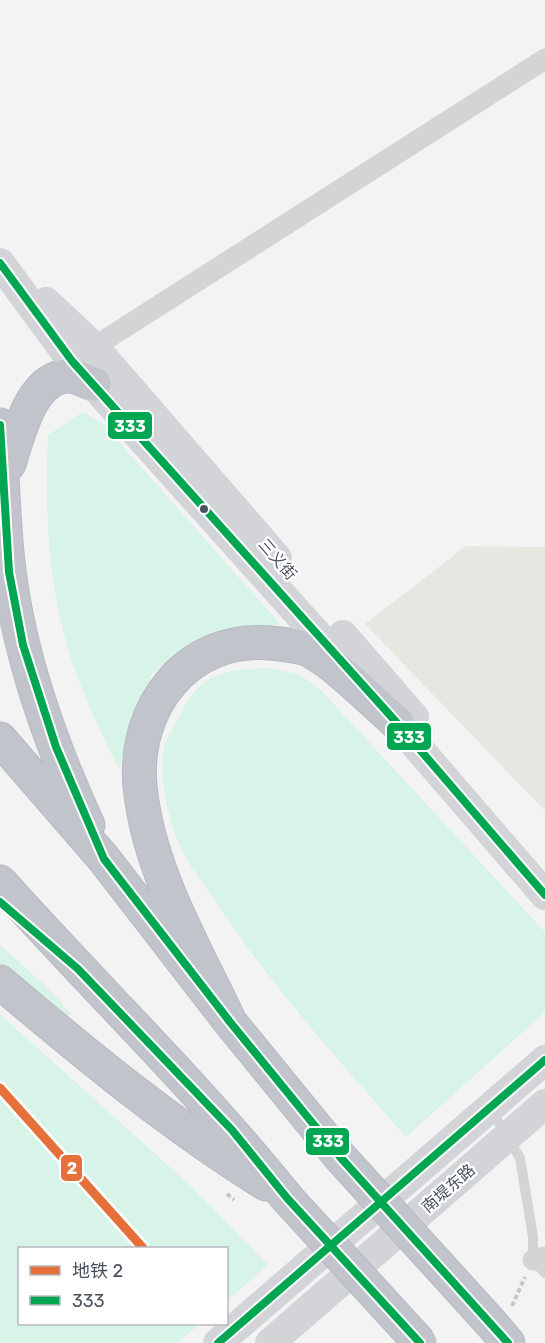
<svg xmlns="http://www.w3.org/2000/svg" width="545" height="1343" viewBox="0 0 545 1343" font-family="Rubik,'Noto Sans SC',sans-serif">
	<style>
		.commercial { fill: #e7e7e2 }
		.green { fill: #d8f3e7 }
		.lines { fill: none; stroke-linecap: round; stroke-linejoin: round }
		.highway-casing { stroke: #b8bac3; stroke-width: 35 }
		.path { stroke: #bdc9c8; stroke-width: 4; stroke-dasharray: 4.5 3; stroke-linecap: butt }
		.lane { stroke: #d2d4d6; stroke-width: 10 }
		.street { stroke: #d2d4d6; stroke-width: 21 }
		.secondary { stroke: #d2d4d8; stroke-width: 30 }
		.highway { stroke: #c1c4cb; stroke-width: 33 }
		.highway-bridge-casing { stroke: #b8bac3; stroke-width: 35; stroke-linecap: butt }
		.highway-bridge { stroke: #c1c4cb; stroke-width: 33 }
		.bus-1-casing { stroke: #fff; stroke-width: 12 }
		.bus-1 { stroke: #00a651; stroke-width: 8 }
		.metro-1-casing { stroke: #fff; stroke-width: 14 }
		.metro-1 { stroke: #e5703a; stroke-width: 9 }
		.bus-dot { fill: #495161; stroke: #fff; stroke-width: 2 }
		.labels { text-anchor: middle; stroke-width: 4.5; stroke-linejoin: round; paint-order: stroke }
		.street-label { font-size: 16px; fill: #495161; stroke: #fff }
		.line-badge { stroke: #fff; stroke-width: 2 }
		.badge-label { font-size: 16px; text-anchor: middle; font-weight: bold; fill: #fff }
	</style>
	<rect width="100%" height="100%" fill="#f4f3f3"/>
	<path class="commercial" d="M 466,546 L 545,547 L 545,811 L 365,624 Z"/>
	<path class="green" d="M 83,412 L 102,423 L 281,625 L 231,628 L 200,638 L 153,673 L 135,706 L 119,770 C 100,730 80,690 68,648 C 47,580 45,505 48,435 Z
		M 268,668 L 298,674 L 318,687 L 545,932 L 545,1012 L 406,1137 C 340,1062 272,987 217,904 C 206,886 191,869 182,850 C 169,823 157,774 165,744 C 168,736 174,727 178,719 C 201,672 219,671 268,668 Z
		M 0,945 L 50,990 L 72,1015 L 64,1016 L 0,971 Z
		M 0,1014 L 192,1187 L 268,1265 L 227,1301 L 226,1248 L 20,1248 L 20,1324 L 200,1324 L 177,1343 L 0,1343 Z"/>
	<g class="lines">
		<defs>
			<path id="highway" d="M 0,425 C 2,473 3,523 9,571 C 20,659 51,745 88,825
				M 9,464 C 18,436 31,374 71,376 C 78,377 87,382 94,384
				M 0,739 L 104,859 L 230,1022 L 341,1158
				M 0,882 C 95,988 198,1087 287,1198
				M 0,982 C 85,1054 171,1125 266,1184
				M 230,1022 C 195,947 148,870 140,786 C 133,707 187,636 270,643 C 282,644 294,645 306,649 C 332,660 374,703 397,723
				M 491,1323 L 508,1343"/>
		</defs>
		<use href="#highway" class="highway-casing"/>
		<path class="path" d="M 227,1194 L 234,1200
			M 512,1306 L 525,1277"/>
		<path class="lane" d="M 491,1110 L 520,1158 L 533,1237 L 533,1260 L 545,1273"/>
		<path class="street" d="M 83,354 L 545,59
			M 533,1260 L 545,1257"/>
		<path class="secondary" d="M 0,263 L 72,361 L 349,670
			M 46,302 L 94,347 L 277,558
			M 343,635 L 414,717
			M 381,705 L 545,895
			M 218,1343 L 545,1060
			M 270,1343 L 545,1104"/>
		<use href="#highway" class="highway"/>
		<defs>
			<path id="highway-bridge" d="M 341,1158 L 491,1323
				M 287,1198 L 420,1343"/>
		</defs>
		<use href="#highway-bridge" class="highway-bridge-casing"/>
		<use href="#highway-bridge" class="highway-bridge"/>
		<defs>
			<path id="bus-1" d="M 0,263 L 72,361 L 397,723 L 545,895
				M 0,425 L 9,572 L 23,645 L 56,747 L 104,859 L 230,1022 L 341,1158 L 508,1343
				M 0,902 L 78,969 L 232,1130 L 287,1198 L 420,1343
				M 218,1343 L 545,1060"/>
		</defs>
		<use href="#bus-1" class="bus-1-casing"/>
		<use href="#bus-1" class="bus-1"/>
		<defs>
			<path id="metro-1" d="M 0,1088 L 143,1248"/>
		</defs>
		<use href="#metro-1" class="metro-1-casing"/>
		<use href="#metro-1" class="metro-1"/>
	</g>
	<circle class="bus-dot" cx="204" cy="509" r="5"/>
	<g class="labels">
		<g class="street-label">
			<text transform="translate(278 559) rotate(49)" y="6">三义街</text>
			<text transform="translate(448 1188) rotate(-41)" y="6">南堤东路</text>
		</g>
	</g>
	<g class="line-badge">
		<rect x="107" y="411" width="46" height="29" rx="6" fill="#00a651"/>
		<rect x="386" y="722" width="46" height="29" rx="6" fill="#00a651"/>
		<rect x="305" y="1127" width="45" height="29" rx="6" fill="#00a651"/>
		<rect x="60" y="1154" width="23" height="28" rx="6" fill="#e5703a"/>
	</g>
	<g class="badge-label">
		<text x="130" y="432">333</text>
		<text x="409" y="743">333</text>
		<text x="328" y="1147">333</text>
		<text x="72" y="1174">2</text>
	</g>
	<rect x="18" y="1247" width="210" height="78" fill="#ffffff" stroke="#b6b9c0" stroke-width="1.5"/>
	<rect x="30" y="1266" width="30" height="9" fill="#e5703a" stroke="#b6b9c0" stroke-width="1.5"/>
	<text x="72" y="1277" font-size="18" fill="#495161">地铁 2</text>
	<rect x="30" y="1296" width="30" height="9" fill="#00a651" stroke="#b6b9c0" stroke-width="1.5"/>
	<text x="72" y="1307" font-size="18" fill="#495161">333</text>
</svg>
